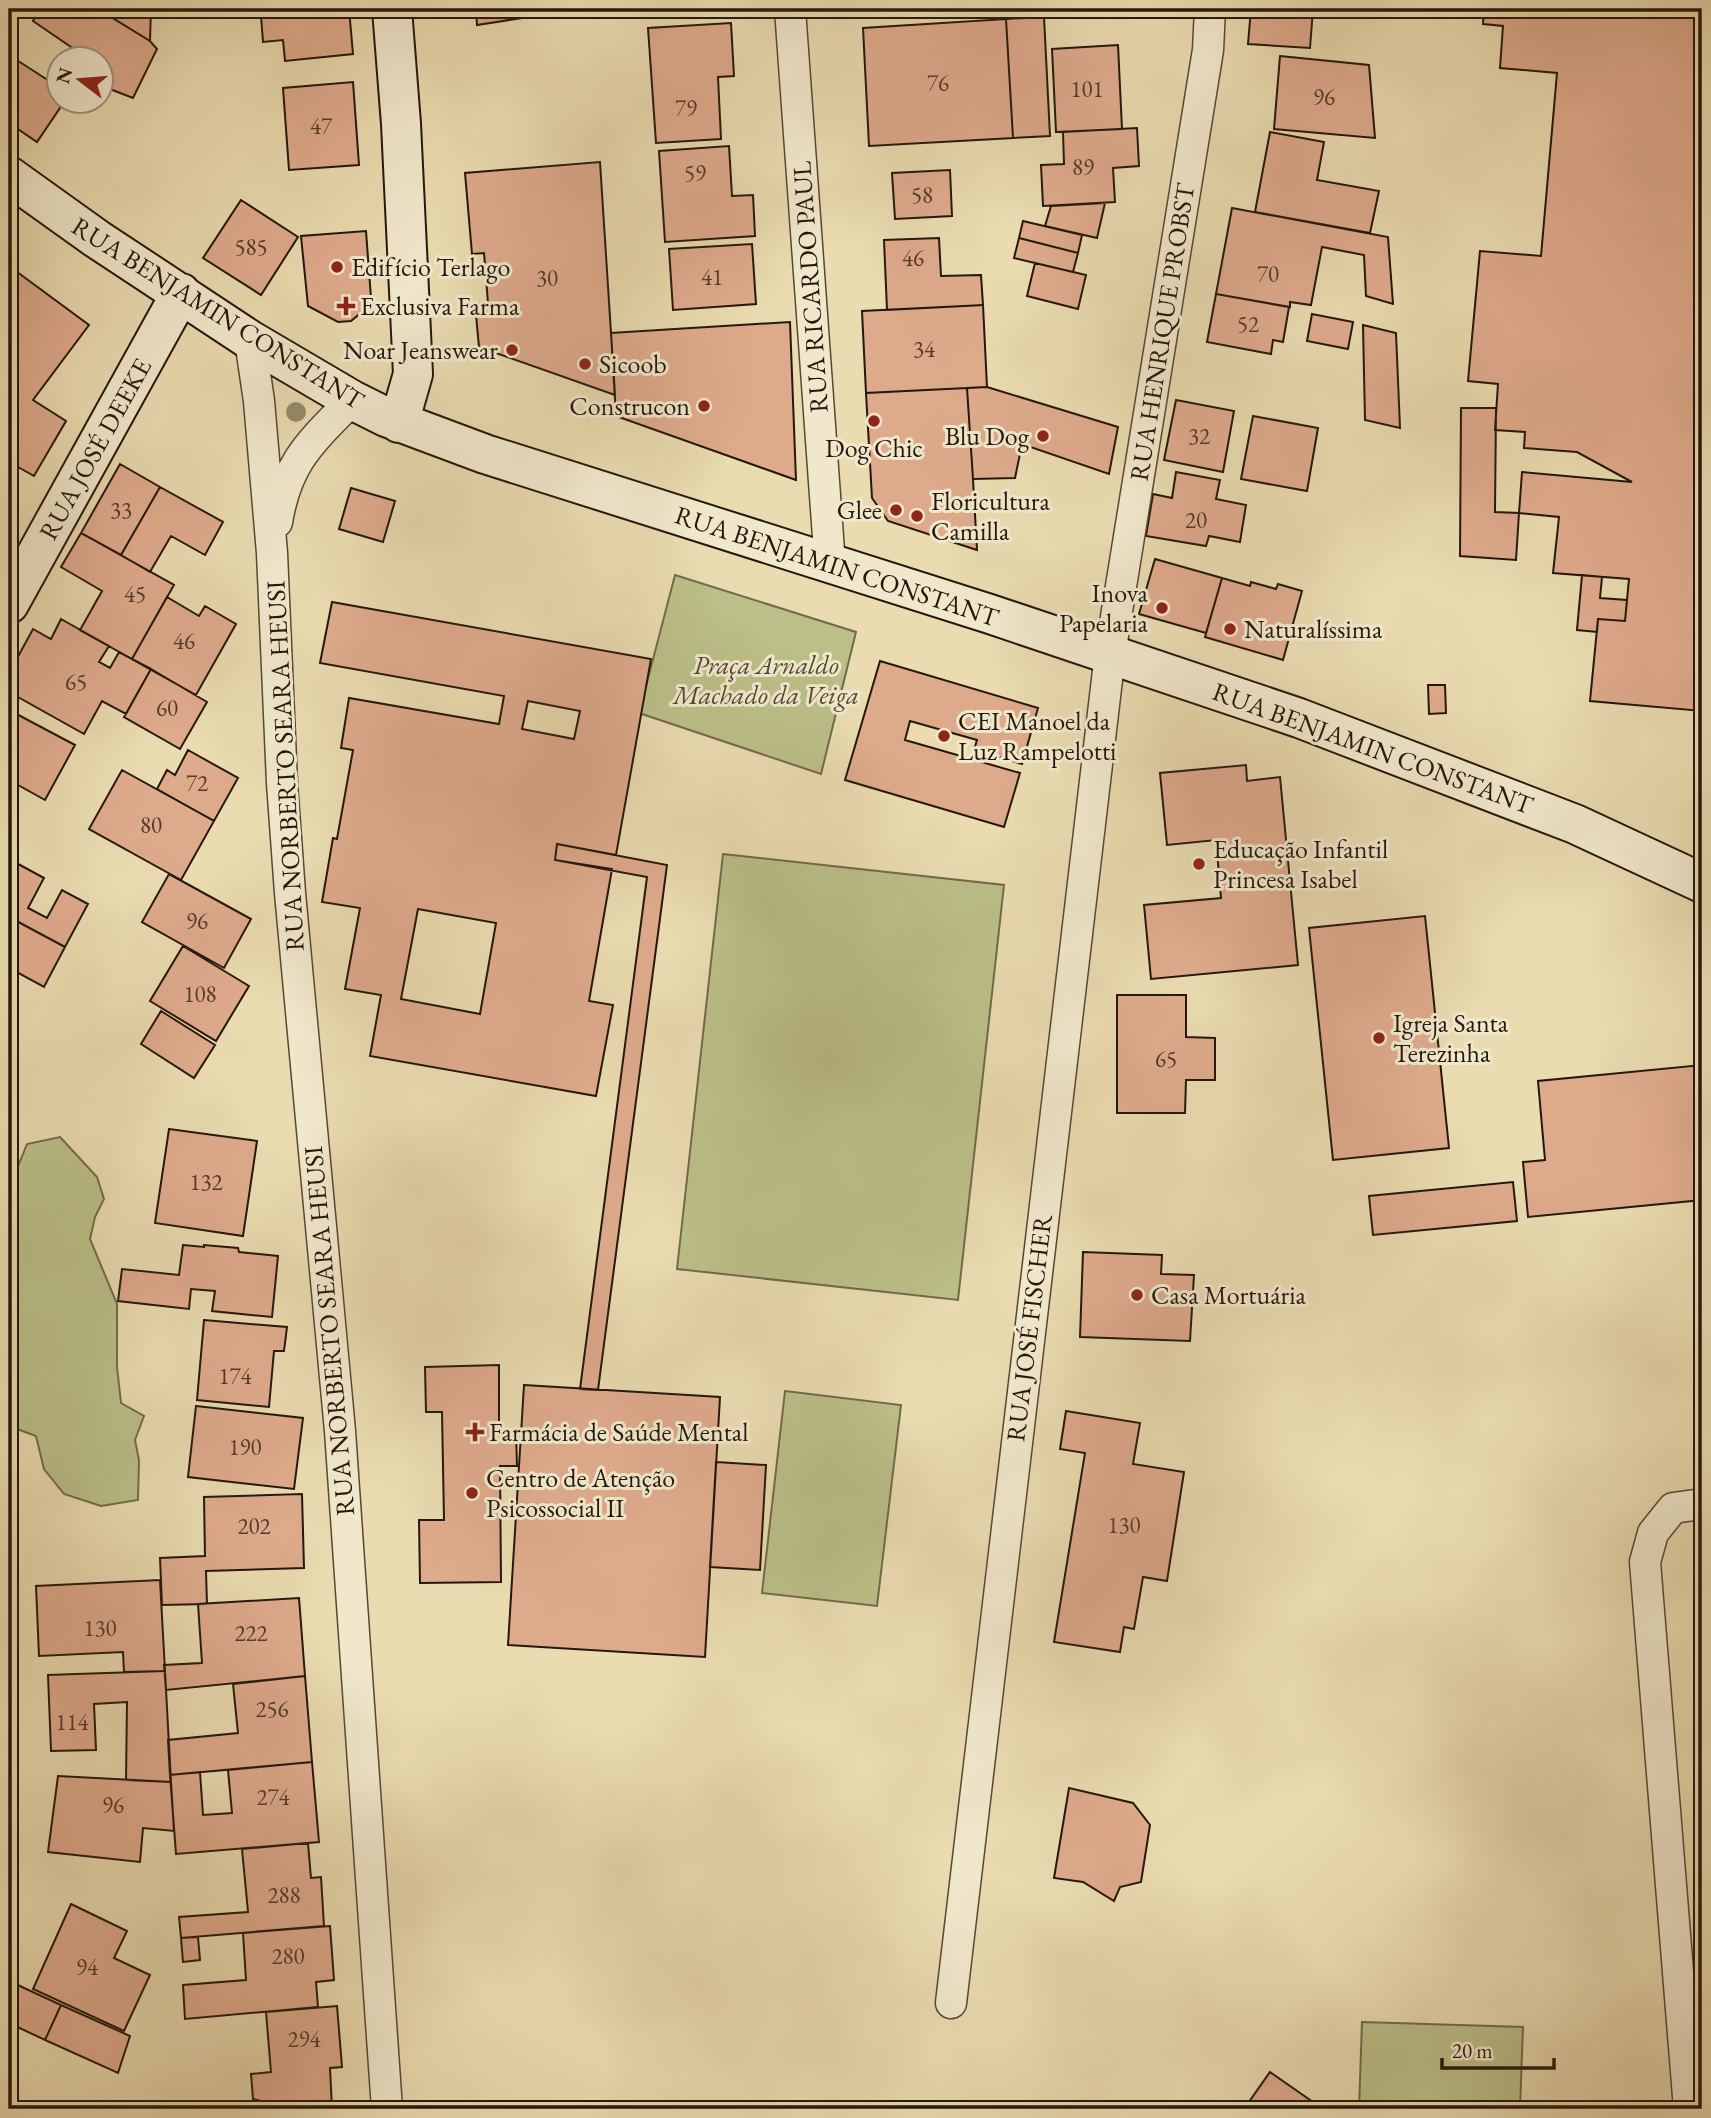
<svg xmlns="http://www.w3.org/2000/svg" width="1711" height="2118" viewBox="0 0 1711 2118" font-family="'EB Garamond',serif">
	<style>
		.green { fill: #bbbf88; stroke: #706b4a; stroke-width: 2 }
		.building { fill: #deaa8c; stroke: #25170c; stroke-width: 2; fill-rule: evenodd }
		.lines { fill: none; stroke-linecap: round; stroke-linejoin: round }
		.street-casing { stroke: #564835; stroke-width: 33 }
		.secondary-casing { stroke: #25170c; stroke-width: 42 }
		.street { stroke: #f1e8cc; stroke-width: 30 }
		.secondary { stroke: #f1e8cc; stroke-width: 38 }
		.tree { fill: #968b6a }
		.poi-dot { fill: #8f2418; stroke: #f1e8cc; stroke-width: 2.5 }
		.labels { text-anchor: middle; stroke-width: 6; stroke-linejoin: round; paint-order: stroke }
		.number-label { font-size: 23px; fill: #533c2c }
		.poi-label { font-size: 26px; fill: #25170c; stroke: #f1e8cc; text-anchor: start }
		.street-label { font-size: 26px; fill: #25170c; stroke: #f1e8cc }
		.park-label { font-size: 26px; font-style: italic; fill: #524931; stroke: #f1e8cc }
	</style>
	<rect width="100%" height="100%" fill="#eadbb0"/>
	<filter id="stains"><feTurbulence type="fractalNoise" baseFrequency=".00286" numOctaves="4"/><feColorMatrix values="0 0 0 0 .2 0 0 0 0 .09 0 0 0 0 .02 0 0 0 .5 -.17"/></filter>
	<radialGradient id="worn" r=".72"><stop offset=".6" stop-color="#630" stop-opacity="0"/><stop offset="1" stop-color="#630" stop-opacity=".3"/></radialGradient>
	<path class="green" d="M 675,575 L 856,632 L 821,774 L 639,713 Z
		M 723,854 L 1004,885 L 958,1300 L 677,1269 Z
		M 60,1137 L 97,1177 L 104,1199 L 95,1217 L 90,1239 L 117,1304 L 117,1367 L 121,1403 L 144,1416 L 135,1440 L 139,1460 L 138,1500 L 101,1506 L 64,1494 L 44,1469 L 36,1436 L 9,1426 L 9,1189 L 27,1144 Z
		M 785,1391 L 901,1405 L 877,1606 L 762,1593 Z
		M 1362,2022 L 1523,2027 L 1520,2109 L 1359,2109 Z"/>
	<path class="building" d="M 40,9 L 98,9 L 150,41 L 157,49 L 133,98 L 102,86 L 102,60 L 90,60 L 33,21 Z
		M 98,9 L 151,9 L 150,41 Z
		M 266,9 L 349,9 L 353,54 L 285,61 L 283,40 L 263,42 L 261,16 L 266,16 Z
		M 476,9 L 580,9 L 477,25 Z
		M 629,9 L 733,9 L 733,12 L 630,18 Z
		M 978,9 L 1005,9 L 1006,13 L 978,14 Z
		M 1005,9 L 1070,9 L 1070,11 L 1006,13 Z
		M 1251,9 L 1313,9 L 1310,48 L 1248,44 Z
		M 1484,9 L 1702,9 L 1702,711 L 1590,701 L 1598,619 L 1625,621 L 1629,579 L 1553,573 L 1559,517 L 1519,513 L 1522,472 L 1632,482 L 1577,452 L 1524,448 L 1525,432 L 1495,430 L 1498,384 L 1468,381 L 1480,251 L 1541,256 L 1557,73 L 1500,68 L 1503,26 L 1483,24 Z
		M 1044,17 L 1050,136 L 1013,138 L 1006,19 Z
		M 1006,19 L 1013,138 L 869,146 L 863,28 Z
		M 731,23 L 734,76 L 718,77 L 721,139 L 656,143 L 648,28 Z
		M 1118,45 L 1122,129 L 1056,132 L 1052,49 Z
		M 9,55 L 60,88 L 60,102 L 64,102 L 37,142 L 9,123 Z
		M 1280,56 L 1369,65 L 1375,138 L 1274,129 Z
		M 353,82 L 359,165 L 289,170 L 283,88 Z
		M 1137,128 L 1139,166 L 1113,168 L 1115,202 L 1043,206 L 1041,165 L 1064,164 L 1063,132 Z
		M 1270,132 L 1324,142 L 1317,180 L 1379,191 L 1370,233 L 1255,212 Z
		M 729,146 L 732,196 L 753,195 L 755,236 L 665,242 L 659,151 Z
		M 600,162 L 611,333 L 615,395 L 479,347 L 475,304 L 488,303 L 484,253 L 472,254 L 465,173 Z
		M 950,170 L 952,216 L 895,219 L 892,173 Z
		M 241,200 L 298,237 L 261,295 L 203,258 Z
		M 1105,203 L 1097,238 L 1045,226 L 1051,206 Z
		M 1232,208 L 1388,237 L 1393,304 L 1366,296 L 1364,255 L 1322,247 L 1311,305 L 1290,302 L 1290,307 L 1216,294 Z
		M 1023,221 L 1082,235 L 1078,253 L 1019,238 Z
		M 366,231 L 371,298 L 363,311 L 351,321 L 338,322 L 308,306 L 301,236 Z
		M 939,238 L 941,276 L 981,275 L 983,305 L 887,310 L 884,240 Z
		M 1019,238 L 1078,253 L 1073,272 L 1014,258 Z
		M 752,244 L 756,304 L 673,310 L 669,249 Z
		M 1035,263 L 1086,275 L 1078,309 L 1027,296 Z
		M 9,266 L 89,325 L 33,400 L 66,421 L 34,476 L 9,462 Z
		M 1216,294 L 1289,307 L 1283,342 L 1273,340 L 1271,354 L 1207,342 Z
		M 983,305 L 987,387 L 866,393 L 862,311 Z
		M 1312,314 L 1353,322 L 1348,349 L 1307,341 Z
		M 790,322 L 796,480 L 616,416 L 611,333 Z
		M 1363,325 L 1396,333 L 1400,428 L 1365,420 Z
		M 987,387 L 1118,427 L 1109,474 L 1022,444 L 1015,478 L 973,479 L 967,388 Z
		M 967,388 L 973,479 L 977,550 L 888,521 L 872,498 L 866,393 Z
		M 1176,400 L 1234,411 L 1223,472 L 1164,460 Z
		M 1461,408 L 1496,408 L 1495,512 L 1519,513 L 1516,560 L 1460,556 Z
		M 1253,416 L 1318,428 L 1307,491 L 1241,479 Z
		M 120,464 L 160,487 L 121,555 L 81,533 Z
		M 1176,472 L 1220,480 L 1216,499 L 1246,505 L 1240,542 L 1209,536 L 1206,546 L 1146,536 L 1153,494 L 1172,498 Z
		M 160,487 L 223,522 L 205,555 L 171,536 L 150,572 L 121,555 Z
		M 351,488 L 395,501 L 383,542 L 339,529 Z
		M 81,533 L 174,585 L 132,659 L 80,630 L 102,591 L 61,567 Z
		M 1155,559 L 1222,578 L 1206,633 L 1139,614 Z
		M 1582,575 L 1602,577 L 1600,598 L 1627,600 L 1625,621 L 1598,619 L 1597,632 L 1577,630 Z
		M 1222,578 L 1250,586 L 1251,582 L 1276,589 L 1278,584 L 1302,591 L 1283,660 L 1205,637 Z
		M 167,597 L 199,616 L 205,606 L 236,624 L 196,695 L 132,659 Z
		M 332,602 L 651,659 L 616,855 L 557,844 L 555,860 L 612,869 L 589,1001 L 613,1005 L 596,1096 L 370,1056 L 381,995 L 345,989 L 360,908 L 322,902 L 333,838 L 337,839 L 353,750 L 341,748 L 349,698 L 499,724 L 504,696 L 320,663 ZM 528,701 L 580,711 L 574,739 L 522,729 ZM 418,909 L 496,923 L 480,1014 L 401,999 Z
		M 61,619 L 109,646 L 99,662 L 110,668 L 119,652 L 151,669 L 126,714 L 102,701 L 84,734 L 9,692 L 9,673 L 33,629 L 51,639 Z
		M 880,661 L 1038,708 L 1022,764 L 974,750 L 977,740 L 910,721 L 905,740 L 1020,773 L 1004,827 L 845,780 Z
		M 151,669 L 207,702 L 180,749 L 124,717 Z
		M 1428,685 L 1445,685 L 1446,713 L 1429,714 Z
		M 9,710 L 75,745 L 45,800 L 9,780 Z
		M 188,750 L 238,778 L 214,821 L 157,789 L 167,770 L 175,775 Z
		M 1246,765 L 1247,781 L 1280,777 L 1298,965 L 1151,979 L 1144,905 L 1221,898 L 1216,840 L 1167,845 L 1160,773 Z
		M 122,770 L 214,821 L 181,880 L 89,829 Z
		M 9,801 L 18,806 L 9,823 Z
		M 557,844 L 667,865 L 598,1390 L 580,1389 L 647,877 L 555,860 Z
		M 9,859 L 44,878 L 28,908 L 47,918 L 62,890 L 88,904 L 65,947 L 9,917 Z
		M 169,874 L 251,919 L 224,968 L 142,922 Z
		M 1425,916 L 1449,1148 L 1333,1160 L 1309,928 Z
		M 9,917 L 65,947 L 44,987 L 9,968 Z
		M 183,946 L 249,986 L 216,1041 L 150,1001 Z
		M 1117,995 L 1186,995 L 1186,1037 L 1215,1038 L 1215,1080 L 1186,1080 L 1185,1113 L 1117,1113 Z
		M 161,1011 L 215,1045 L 194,1078 L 141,1044 Z
		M 1702,1065 L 1702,1200 L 1528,1217 L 1523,1162 L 1545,1160 L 1538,1081 Z
		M 169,1129 L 257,1141 L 243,1236 L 155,1223 Z
		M 1513,1182 L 1517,1221 L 1373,1235 L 1369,1196 Z
		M 183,1245 L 204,1247 L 204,1245 L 238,1248 L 239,1252 L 278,1256 L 272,1317 L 212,1311 L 215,1291 L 191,1289 L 189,1309 L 118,1301 L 122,1269 L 179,1275 Z
		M 1083,1252 L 1162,1255 L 1161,1274 L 1194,1275 L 1190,1341 L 1080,1337 Z
		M 204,1320 L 287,1327 L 284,1351 L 274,1351 L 269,1407 L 197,1400 Z
		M 499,1365 L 499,1433 L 516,1432 L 517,1466 L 500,1466 L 501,1582 L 420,1583 L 419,1520 L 444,1520 L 442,1412 L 426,1412 L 425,1367 Z
		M 524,1385 L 720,1397 L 705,1657 L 508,1645 Z
		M 196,1406 L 303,1418 L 294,1489 L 188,1477 Z
		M 1066,1411 L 1140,1423 L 1133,1464 L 1184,1472 L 1167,1581 L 1143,1577 L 1134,1629 L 1124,1627 L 1120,1652 L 1054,1642 L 1085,1453 L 1060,1449 Z
		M 716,1462 L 766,1465 L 760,1570 L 710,1567 Z
		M 302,1494 L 304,1568 L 206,1571 L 207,1604 L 162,1605 L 160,1558 L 205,1556 L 204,1497 Z
		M 160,1580 L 165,1671 L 124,1672 L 123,1652 L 39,1656 L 36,1586 Z
		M 299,1598 L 305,1676 L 166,1690 L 164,1665 L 202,1663 L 198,1604 Z
		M 165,1671 L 171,1782 L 126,1780 L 127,1702 L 94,1704 L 96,1750 L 51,1751 L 48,1675 Z
		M 305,1676 L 312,1762 L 170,1775 L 168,1740 L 238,1733 L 233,1684 Z
		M 312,1762 L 319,1842 L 176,1854 L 170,1775 L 200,1772 L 203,1815 L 232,1813 L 228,1770 Z
		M 58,1776 L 171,1782 L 174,1831 L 143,1828 L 140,1862 L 48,1852 Z
		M 1069,1788 L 1133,1803 L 1150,1825 L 1141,1882 L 1120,1887 L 1114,1901 L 1083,1882 L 1054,1878 Z
		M 308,1843 L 311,1878 L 321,1877 L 324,1926 L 181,1938 L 179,1917 L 248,1912 L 242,1849 Z
		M 71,1904 L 127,1931 L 114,1958 L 150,1975 L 124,2031 L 33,1989 Z
		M 330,1926 L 334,1980 L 316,1982 L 318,2007 L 185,2019 L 183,1985 L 246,1980 L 243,1933 Z
		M 198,1937 L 200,1960 L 183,1962 L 181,1938 Z
		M 9,1981 L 61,2005 L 45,2040 L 9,2023 Z
		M 61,2005 L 130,2036 L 118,2073 L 45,2040 Z
		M 337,2006 L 342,2067 L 330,2068 L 332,2109 L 295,2109 L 253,2099 L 251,2074 L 271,2072 L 266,2012 Z
		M 1270,2072 L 1323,2109 L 1244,2109 Z
		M 253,2101 L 286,2109 L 251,2109 Z"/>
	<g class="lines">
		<defs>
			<path id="street" d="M 790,9 L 830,565
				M 250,340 L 259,401 L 272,553 L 282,783 L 290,893 L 340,1431 L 387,2109
				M 277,522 C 287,461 311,442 352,400
				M 951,2003 L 1110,654 L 1208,50 L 1210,9
				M 1689,2109 L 1645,1562 L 1653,1533 L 1673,1508 L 1702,1504"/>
			<path id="secondary" d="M 392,9 L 401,124 L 413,374 L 399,423
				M 9,176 L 97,239 L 250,340 L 352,400 L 386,417 L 485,454 L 990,614 L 1299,718 L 1575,824 L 1702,883
				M 9,604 L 181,293"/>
		</defs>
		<use href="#street" class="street-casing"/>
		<use href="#secondary" class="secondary-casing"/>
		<use href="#street" class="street"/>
		<use href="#secondary" class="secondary"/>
	</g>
	<circle class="tree" cx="296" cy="412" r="10"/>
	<g class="poi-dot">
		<circle cx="337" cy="267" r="7"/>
		<path d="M342.5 295.5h7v7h7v7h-7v7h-7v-7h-7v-7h7z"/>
		<circle cx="512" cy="350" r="7"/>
		<circle cx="585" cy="364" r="7"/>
		<circle cx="704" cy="406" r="7"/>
		<circle cx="874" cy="421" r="7"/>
		<circle cx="1043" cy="436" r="7"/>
		<circle cx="896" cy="510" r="7"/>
		<circle cx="917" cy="516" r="7"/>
		<circle cx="1162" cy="608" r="7"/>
		<circle cx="1230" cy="629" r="7"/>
		<circle cx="944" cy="736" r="7"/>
		<circle cx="1199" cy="864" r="7"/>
		<circle cx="1379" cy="1038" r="7"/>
		<circle cx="1137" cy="1295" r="7"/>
		<path d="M471.5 1421.5h7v7h7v7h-7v7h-7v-7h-7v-7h7z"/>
		<circle cx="472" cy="1493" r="7"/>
	</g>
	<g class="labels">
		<g class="number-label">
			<text x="938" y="91">76</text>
			<text x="1087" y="97">101</text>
			<text x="1324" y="105">96</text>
			<text x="686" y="116">79</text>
			<text x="321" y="134">47</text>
			<text x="1083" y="175">89</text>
			<text x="695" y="181">59</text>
			<text x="922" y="203">58</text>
			<text x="251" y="255">585</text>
			<text x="913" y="266">46</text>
			<text x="1268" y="282">70</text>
			<text x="712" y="285">41</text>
			<text x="547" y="286">30</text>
			<text x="1248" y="332">52</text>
			<text x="924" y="357">34</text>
			<text x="1199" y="444">32</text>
			<text x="121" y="518">33</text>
			<text x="1196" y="528">20</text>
			<text x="135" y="602">45</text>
			<text x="184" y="649">46</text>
			<text x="76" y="690">65</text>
			<text x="167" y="716">60</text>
			<text x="197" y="791">72</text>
			<text x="151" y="833">80</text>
			<text x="197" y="929">96</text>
			<text x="200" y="1002">108</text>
			<text x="1166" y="1067">65</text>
			<text x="206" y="1190">132</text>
			<text x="235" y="1384">174</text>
			<text x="245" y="1455">190</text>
			<text x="1124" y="1533">130</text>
			<text x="254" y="1534">202</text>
			<text x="100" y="1636">130</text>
			<text x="251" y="1641">222</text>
			<text x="272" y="1717">256</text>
			<text x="72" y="1730">114</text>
			<text x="273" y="1805">274</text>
			<text x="113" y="1813">96</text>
			<text x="284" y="1903">288</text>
			<text x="288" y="1964">280</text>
			<text x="87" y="1975">94</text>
			<text x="304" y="2047">294</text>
		</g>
		<g class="poi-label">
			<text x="351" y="276">Edifício Terlago</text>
			<text x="360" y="315">Exclusiva Farma</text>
			<text x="498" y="359" text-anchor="end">Noar Jeanswear</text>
			<text x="599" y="373">Sicoob</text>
			<text x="690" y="415" text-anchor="end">Construcon</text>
			<text x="1029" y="445" text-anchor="end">Blu Dog</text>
			<text x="874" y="457" text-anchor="middle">Dog Chic</text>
			<text x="931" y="510">Floricultura<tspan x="931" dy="30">Camilla</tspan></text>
			<text x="882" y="519" text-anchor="end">Glee</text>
			<text x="1148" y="602" text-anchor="end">Inova<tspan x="1148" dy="30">Papelaria</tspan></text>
			<text x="1244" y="638">Naturalíssima</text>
			<text x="958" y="730">CEI Manoel da<tspan x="958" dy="30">Luz Rampelotti</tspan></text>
			<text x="1213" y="858">Educação Infantil<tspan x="1213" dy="30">Princesa Isabel</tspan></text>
			<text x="1393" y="1032">Igreja Santa<tspan x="1393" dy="30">Terezinha</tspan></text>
			<text x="1151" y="1304">Casa Mortuária</text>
			<text x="489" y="1441">Farmácia de Saúde Mental</text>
			<text x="486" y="1487">Centro de Atenção<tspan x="486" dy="30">Psicossocial II</tspan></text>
		</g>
		<g class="street-label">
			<text transform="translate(810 287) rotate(-94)" y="9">RUA RICARDO PAUL</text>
			<text transform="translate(218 313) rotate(32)" y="9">RUA BENJAMIN CONSTANT</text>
			<text transform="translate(1162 332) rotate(-81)" y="9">RUA HENRIQUE PROBST</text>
			<text transform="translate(95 449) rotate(-61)" y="9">RUA JOSÉ DEEKE</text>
			<text transform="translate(837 566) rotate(18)" y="9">RUA BENJAMIN CONSTANT</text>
			<text transform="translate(1373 748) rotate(20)" y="9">RUA BENJAMIN CONSTANT</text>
			<text transform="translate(285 766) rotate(-93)" y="9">RUA NORBERTO SEARA HEUSI</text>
			<text transform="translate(1029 1328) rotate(-83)" y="9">RUA JOSÉ FISCHER</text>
			<text transform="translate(329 1331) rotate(-95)" y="9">RUA NORBERTO SEARA HEUSI</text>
		</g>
		<g class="park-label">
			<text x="766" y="674">Praça Arnaldo<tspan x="766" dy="30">Machado da Veiga</tspan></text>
		</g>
	</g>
	<rect width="1711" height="2118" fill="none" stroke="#eadbb0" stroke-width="35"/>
	<rect x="10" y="10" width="1690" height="2097" fill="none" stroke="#25170c" stroke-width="3.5"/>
	<rect x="18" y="18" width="1676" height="2083" fill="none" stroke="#25170c" stroke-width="2"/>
	<g transform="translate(80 80) rotate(286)"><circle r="33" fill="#f1e8cc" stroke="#9f947f" stroke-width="2"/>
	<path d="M0-5L12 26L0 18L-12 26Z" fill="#8f2418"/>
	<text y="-10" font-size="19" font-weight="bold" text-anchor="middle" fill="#25170c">N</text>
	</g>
	<path d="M1442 2058v10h112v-10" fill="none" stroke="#25170c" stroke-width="3.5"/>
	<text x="1452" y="2058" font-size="21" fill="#25170c" stroke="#f1e8cc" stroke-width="5" paint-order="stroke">20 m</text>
	<rect width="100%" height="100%" filter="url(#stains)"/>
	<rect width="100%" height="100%" fill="url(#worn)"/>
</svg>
